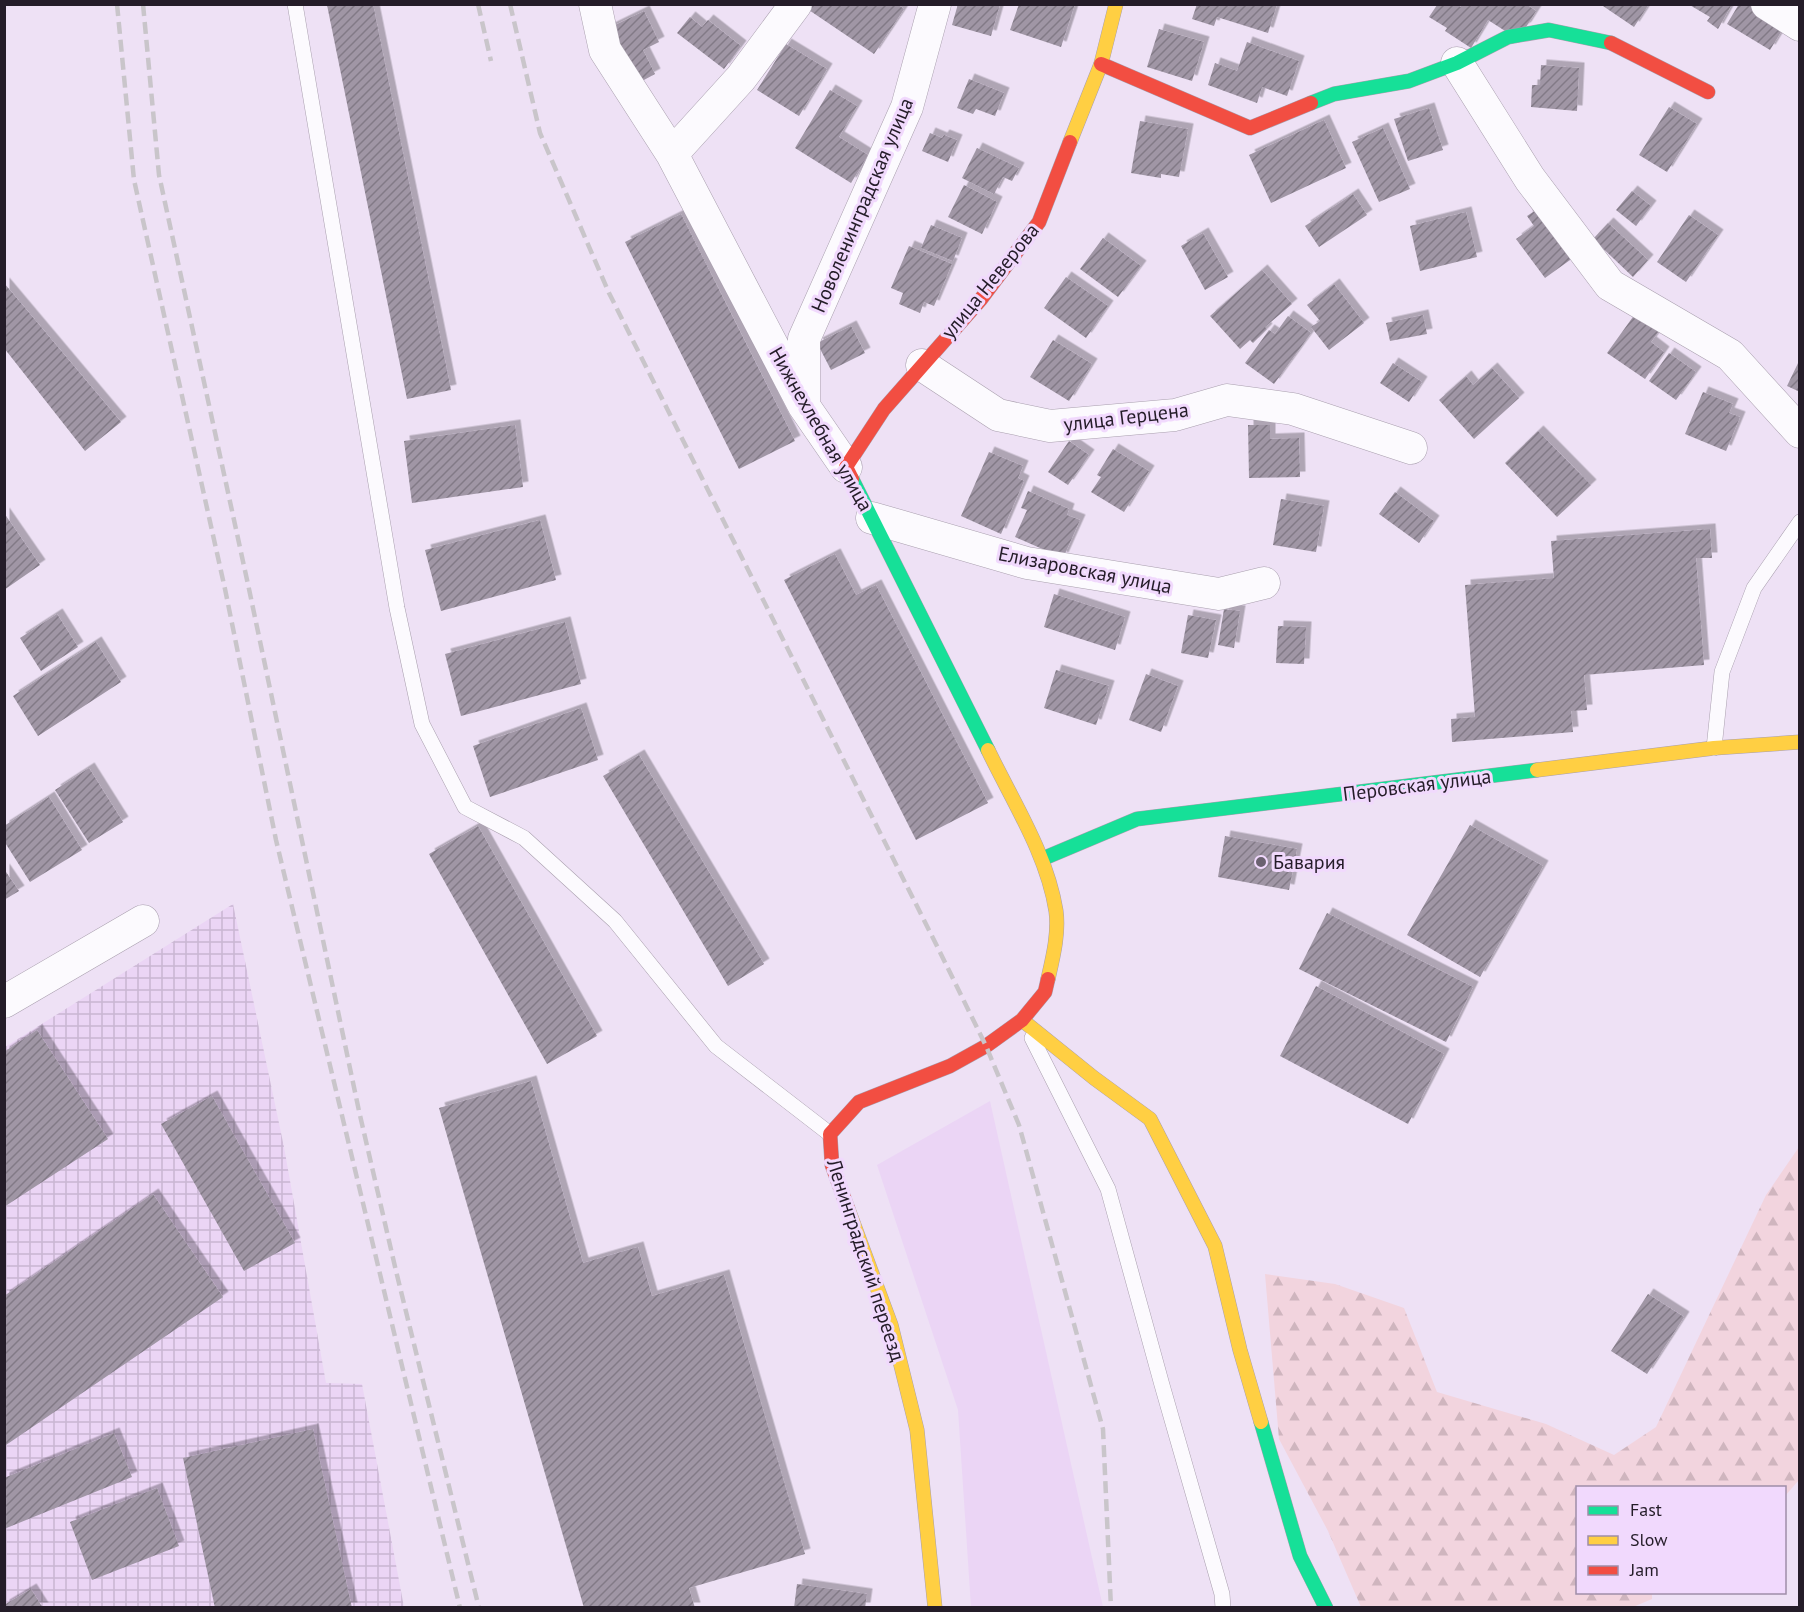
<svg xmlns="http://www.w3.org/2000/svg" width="1804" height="1612" viewBox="0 0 1804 1612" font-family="'PT Sans',sans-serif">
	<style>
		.built { fill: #ebd5f5 }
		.industrial { fill: url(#industrial-grid) }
		.forest { fill: url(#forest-firs) }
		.building { fill: url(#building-hatch); filter: url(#shadow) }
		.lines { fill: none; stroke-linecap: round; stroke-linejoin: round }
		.lane-casing { stroke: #a99fae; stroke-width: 16 }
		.street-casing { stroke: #a99fae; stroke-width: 33 }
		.fast-casing { stroke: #a99fae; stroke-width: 15 }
		.slow-casing { stroke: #a99fae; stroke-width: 15 }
		.jam-casing { stroke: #a99fae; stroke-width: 15 }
		.lane { stroke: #fcfafe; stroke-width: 15 }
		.street { stroke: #fcfafe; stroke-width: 32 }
		.fast { stroke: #16e098; stroke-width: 14 }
		.slow { stroke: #ffcf43; stroke-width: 14 }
		.jam { stroke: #f24e42; stroke-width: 14 }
		.rail { stroke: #c9c5ca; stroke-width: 4.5; stroke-dasharray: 12 6; stroke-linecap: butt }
		.poi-dot { fill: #6b6170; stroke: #f1d9fd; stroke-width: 2 }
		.labels { text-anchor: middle; stroke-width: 6; stroke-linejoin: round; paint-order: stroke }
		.street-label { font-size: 20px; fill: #241c28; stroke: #f1d9fd }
		.poi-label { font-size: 20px; fill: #241c28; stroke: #f1d9fd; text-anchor: start }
	</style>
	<defs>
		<pattern id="industrial-grid" width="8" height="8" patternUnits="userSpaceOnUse" patternTransform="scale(1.5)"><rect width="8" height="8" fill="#ebd5f5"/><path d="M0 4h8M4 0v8" fill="none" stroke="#c9b6d2"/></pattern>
		<pattern id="forest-firs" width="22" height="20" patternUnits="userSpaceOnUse" patternTransform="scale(1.5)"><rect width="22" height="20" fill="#f2d4de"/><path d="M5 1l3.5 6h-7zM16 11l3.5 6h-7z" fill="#cfb5be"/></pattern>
		<pattern id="building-hatch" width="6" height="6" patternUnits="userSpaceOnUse" patternTransform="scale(1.5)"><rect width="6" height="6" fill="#a096a5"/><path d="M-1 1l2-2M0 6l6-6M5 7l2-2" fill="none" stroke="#827a86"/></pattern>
		<filter id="shadow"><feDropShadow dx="5.5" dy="-5.5" stdDeviation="0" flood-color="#0004"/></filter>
	</defs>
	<rect width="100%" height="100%" fill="#eee1f5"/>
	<path class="built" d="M 990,1101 L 1103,1607 L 971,1607 L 958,1410 L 877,1165 Z"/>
	<path class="industrial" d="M 233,904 L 284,1147 L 326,1383 L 362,1384 L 404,1607 L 5,1608 L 5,1047 Z"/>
	<path class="forest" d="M 1799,1147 L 1799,1480 L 1785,1496 L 1784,1488 L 1578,1488 L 1578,1592 L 1652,1593 L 1652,1599 L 1633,1607 L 1361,1607 L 1328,1531 L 1279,1439 L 1265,1274 L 1335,1284 L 1404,1308 L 1437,1392 L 1546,1424 L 1614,1455 L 1656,1427 L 1766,1195 Z"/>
	<path class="building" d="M 331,4 L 373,4 L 451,390 L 407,399 L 327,5 Z
		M 800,4 L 897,4 L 904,9 L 874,54 Z
		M 958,4 L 1000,4 L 991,36 L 952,25 Z
		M 1019,4 L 1075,4 L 1061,47 L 1010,30 Z
		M 1197,4 L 1277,4 L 1268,33 L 1217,17 L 1214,26 L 1192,19 Z
		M 1463,4 L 1526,4 L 1536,11 L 1526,27 L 1513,36 L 1488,20 L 1471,48 L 1445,31 L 1447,28 L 1429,17 L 1437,5 L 1457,5 L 1461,7 Z
		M 1600,4 L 1649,4 L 1634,27 Z
		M 1688,4 L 1732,4 L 1718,29 L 1707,21 L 1710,17 Z
		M 1739,4 L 1748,4 L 1784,27 L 1770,50 L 1727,24 Z
		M 644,11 L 659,42 L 643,50 L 655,74 L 631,87 L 603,31 Z
		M 690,17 L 702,27 L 708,20 L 741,46 L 724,69 L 677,33 Z
		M 1159,29 L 1204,42 L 1192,81 L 1147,67 Z
		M 1247,42 L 1299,61 L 1287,96 L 1262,87 L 1257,103 L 1208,85 L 1215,63 L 1237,71 Z
		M 786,44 L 827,69 L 799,116 L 757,90 Z
		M 1541,65 L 1579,68 L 1577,111 L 1531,107 L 1532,85 L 1540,85 Z
		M 969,79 L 1004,93 L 995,116 L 976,109 L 973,114 L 957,108 Z
		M 830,90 L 857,106 L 839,137 L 868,155 L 851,183 L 795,148 Z
		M 1669,107 L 1697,124 L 1667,172 L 1639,155 Z
		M 1429,108 L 1443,150 L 1408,161 L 1394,119 Z
		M 1324,120 L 1346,168 L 1271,203 L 1249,155 Z
		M 1140,121 L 1188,129 L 1179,177 L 1161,174 L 1161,178 L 1131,173 Z
		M 1383,128 L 1410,189 L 1379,202 L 1352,142 Z
		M 930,133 L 942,138 L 944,135 L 957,140 L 948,162 L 922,151 Z
		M 977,148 L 1019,168 L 1012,181 L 1003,177 L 994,194 L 962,178 Z
		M 964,185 L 997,202 L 982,234 L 948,217 Z
		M 1632,191 L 1651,206 L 1636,226 L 1616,210 Z
		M 1353,194 L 1367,215 L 1319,247 L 1305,226 Z
		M 1542,206 L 1577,255 L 1545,278 L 1516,239 L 1534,226 L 1527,216 Z
		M 1466,212 L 1477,257 L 1420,271 L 1410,226 Z
		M 681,214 L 795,441 L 739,469 L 625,242 Z
		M 1689,215 L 1718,235 L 1686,282 L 1657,262 Z
		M 1608,223 L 1648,260 L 1633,277 L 1593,239 Z
		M 931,225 L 962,238 L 953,261 L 921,248 Z
		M 1203,233 L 1228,277 L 1205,290 L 1181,246 Z
		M 1103,238 L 1141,266 L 1118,297 L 1080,269 Z
		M 909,246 L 952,264 L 934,306 L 924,302 L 920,313 L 899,304 L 903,293 L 891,288 Z
		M 1262,270 L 1292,304 L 1265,327 L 1267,329 L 1253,343 L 1250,340 L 1240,349 L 1210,316 Z
		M 1066,277 L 1108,306 L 1086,338 L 1044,308 Z
		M 4,283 L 121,422 L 85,451 L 4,348 Z
		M 1334,284 L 1364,323 L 1329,350 L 1311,327 L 1320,321 L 1307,305 Z
		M 1635,314 L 1659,331 L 1651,342 L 1664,352 L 1645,379 L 1607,353 Z
		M 1423,315 L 1427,334 L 1390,341 L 1386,323 Z
		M 1288,316 L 1311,333 L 1274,384 L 1245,363 L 1269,330 L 1275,334 Z
		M 851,326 L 865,353 L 831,370 L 817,343 Z
		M 1053,340 L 1092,364 L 1069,401 L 1030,377 Z
		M 1669,353 L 1696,372 L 1676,400 L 1649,381 Z
		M 1800,359 L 1800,392 L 1787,386 Z
		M 1393,363 L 1422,382 L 1409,402 L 1380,383 Z
		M 1492,368 L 1519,398 L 1474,439 L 1439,400 L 1466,376 L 1473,385 Z
		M 1703,392 L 1733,404 L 1729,413 L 1740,417 L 1726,451 L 1685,434 Z
		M 515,425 L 523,487 L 412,503 L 404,441 Z
		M 1248,425 L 1270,425 L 1270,439 L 1299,438 L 1300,477 L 1249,478 Z
		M 1538,431 L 1591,485 L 1557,517 L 1505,463 Z
		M 1069,441 L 1089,455 L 1068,485 L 1048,472 Z
		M 1113,449 L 1149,471 L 1124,512 L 1091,492 L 1101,477 L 1097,475 Z
		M 989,452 L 1023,466 L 1018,478 L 1024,481 L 1001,534 L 961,516 Z
		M 1028,491 L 1069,509 L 1067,515 L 1080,520 L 1063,558 L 1015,537 L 1027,510 L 1021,508 Z
		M 1395,492 L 1434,521 L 1419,543 L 1379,514 Z
		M 1281,499 L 1324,506 L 1316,552 L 1273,545 Z
		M 4,513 L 40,565 L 4,590 Z
		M 540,520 L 556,580 L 441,611 L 425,550 Z
		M 1710,529 L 1712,558 L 1696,558 L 1704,665 L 1584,675 L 1587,710 L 1571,711 L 1573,732 L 1452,742 L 1451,719 L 1475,717 L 1465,585 L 1554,578 L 1551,541 Z
		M 835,554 L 856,595 L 876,585 L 988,803 L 916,840 L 784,580 Z
		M 1054,594 L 1125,617 L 1115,650 L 1044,627 Z
		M 1224,609 L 1240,611 L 1234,648 L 1218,645 Z
		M 57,614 L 78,647 L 41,671 L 20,638 Z
		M 1188,615 L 1216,620 L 1208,658 L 1181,653 Z
		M 565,622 L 581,684 L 461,716 L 445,654 Z
		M 1278,626 L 1306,627 L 1304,664 L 1276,663 Z
		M 96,642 L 121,682 L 38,736 L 13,696 Z
		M 1056,670 L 1109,686 L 1096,725 L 1044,708 Z
		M 1146,674 L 1178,686 L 1161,732 L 1129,720 Z
		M 581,708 L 598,760 L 490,797 L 473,746 Z
		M 639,755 L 764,964 L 728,986 L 603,776 Z
		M 89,768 L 123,822 L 89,843 L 55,790 Z
		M 49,797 L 82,850 L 30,882 L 4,841 L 4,826 Z
		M 1470,825 L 1543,866 L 1480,977 L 1407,935 Z
		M 478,826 L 597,1036 L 547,1064 L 429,854 Z
		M 1225,836 L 1297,849 L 1289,890 L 1218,877 Z
		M 4,869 L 19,891 L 4,900 Z
		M 1327,913 L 1473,987 L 1446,1042 L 1299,969 Z
		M 1316,986 L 1444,1054 L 1408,1124 L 1280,1056 Z
		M 37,1030 L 108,1139 L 4,1207 L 4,1052 Z
		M 531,1081 L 583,1263 L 638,1247 L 652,1296 L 724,1275 L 805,1554 L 689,1588 L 695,1608 L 584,1608 L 439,1108 Z
		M 212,1096 L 295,1243 L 244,1271 L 161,1124 Z
		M 153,1194 L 223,1297 L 6,1445 L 4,1443 L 4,1296 Z
		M 1648,1294 L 1684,1317 L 1647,1374 L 1611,1351 Z
		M 313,1429 L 352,1608 L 215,1608 L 183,1458 Z
		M 114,1433 L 132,1477 L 4,1529 L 4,1478 Z
		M 157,1488 L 179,1546 L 92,1580 L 70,1522 Z
		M 797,1584 L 867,1594 L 865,1608 L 794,1608 Z
		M 31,1589 L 43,1608 L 4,1608 L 4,1605 Z"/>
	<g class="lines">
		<defs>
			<path id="lane" d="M 295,4 L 397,608 L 422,724 L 465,807 L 524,838 L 615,921 L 716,1046 L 830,1134
				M 1714,748 L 1722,672 L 1754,588 L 1800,522
				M 1032,1038 L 1108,1189 L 1162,1385 L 1222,1594 L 1223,1608"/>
			<path id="street" d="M 595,4 L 605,50 L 672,154 L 804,406 L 846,467
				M 1767,4 L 1800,25
				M 1457,63 L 1530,179 L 1610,285 L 1730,355 L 1800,432
				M 672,154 L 741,78 L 796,4
				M 922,365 L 998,415 L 1050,426 L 1175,415 L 1227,400 L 1293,409 L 1411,448
				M 804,401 L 804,339 L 907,107 L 935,4
				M 872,518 L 1027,563 L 1219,594 L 1264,583
				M 4,1002 L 143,921"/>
			<path id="fast" d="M 1311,103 L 1334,94 L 1409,81 L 1457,63 L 1508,37 L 1549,30 L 1611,43
				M 852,479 L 988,750
				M 1042,859 L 1137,819 L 1537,770
				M 1261,1422 L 1300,1556 L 1326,1608"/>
			<path id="slow" d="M 1070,142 L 1101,64 L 1116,4
				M 988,750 C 1013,802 1047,854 1056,911 C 1059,933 1053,957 1048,979
				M 1537,770 L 1714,748 L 1800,742
				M 1022,1020 L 1094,1078 L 1150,1119 L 1215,1246 L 1240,1350 L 1261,1422
				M 848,1209 L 891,1325 L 917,1430 L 935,1608"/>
			<path id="jam" d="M 1611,43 L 1708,92
				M 1101,64 L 1250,128 L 1311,103
				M 852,479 L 846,467 L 884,409 L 981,299 L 1039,222 L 1070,142
				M 848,1209 L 832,1165 L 830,1134 L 859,1102 L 950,1066 L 986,1046 L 1022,1020 L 1045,992 L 1048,979"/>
		</defs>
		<use href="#lane" class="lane-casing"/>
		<use href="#street" class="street-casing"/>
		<use href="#fast" class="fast-casing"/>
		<use href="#slow" class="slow-casing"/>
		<use href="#jam" class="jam-casing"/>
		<use href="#lane" class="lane"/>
		<use href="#street" class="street"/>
		<use href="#fast" class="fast"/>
		<use href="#slow" class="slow"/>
		<use href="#jam" class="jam"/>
		<path class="rail" d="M 117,4 L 134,180 L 225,589 L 276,840 L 460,1608
			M 143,4 L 159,175 L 249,589 L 359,1111 L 396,1271 L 479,1608
			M 478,4 L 491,61
			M 510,4 L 540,133 L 609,293 L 938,948 L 986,1046 L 1019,1125 L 1103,1429 L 1111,1608"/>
	</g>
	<circle class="poi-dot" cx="1261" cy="862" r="6"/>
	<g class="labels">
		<g class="street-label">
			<text transform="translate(862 205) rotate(-67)" y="7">Новоленинградская улица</text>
			<text transform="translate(990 281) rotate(-51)" y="7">улица Неверова</text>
			<text transform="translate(1126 417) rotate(-7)" y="7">улица Герцена</text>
			<text transform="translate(821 429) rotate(60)" y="7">Нижнехлебная улица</text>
			<text transform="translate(1085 570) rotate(11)" y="7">Елизаровская улица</text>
			<text transform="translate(1417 785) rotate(-7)" y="7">Перовская улица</text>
			<text transform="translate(866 1260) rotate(72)" y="7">Ленинградский переезд</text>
		</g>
		<g class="poi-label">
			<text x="1273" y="869">Бавария</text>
		</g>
	</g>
	<rect width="1804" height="1612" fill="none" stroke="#241c28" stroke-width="12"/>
	<rect x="1576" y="1486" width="210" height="108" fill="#f1d9fd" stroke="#9f8da8" stroke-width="1.5"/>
	<rect x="1588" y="1506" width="30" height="9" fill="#16e098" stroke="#9f8da8" stroke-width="1.5"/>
	<text x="1630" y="1516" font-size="18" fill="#241c28">Fast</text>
	<rect x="1588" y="1536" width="30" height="9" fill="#ffcf43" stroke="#9f8da8" stroke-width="1.5"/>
	<text x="1630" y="1546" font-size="18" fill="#241c28">Slow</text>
	<rect x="1588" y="1566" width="30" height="9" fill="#f24e42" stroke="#9f8da8" stroke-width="1.5"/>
	<text x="1630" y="1576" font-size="18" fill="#241c28">Jam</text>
</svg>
